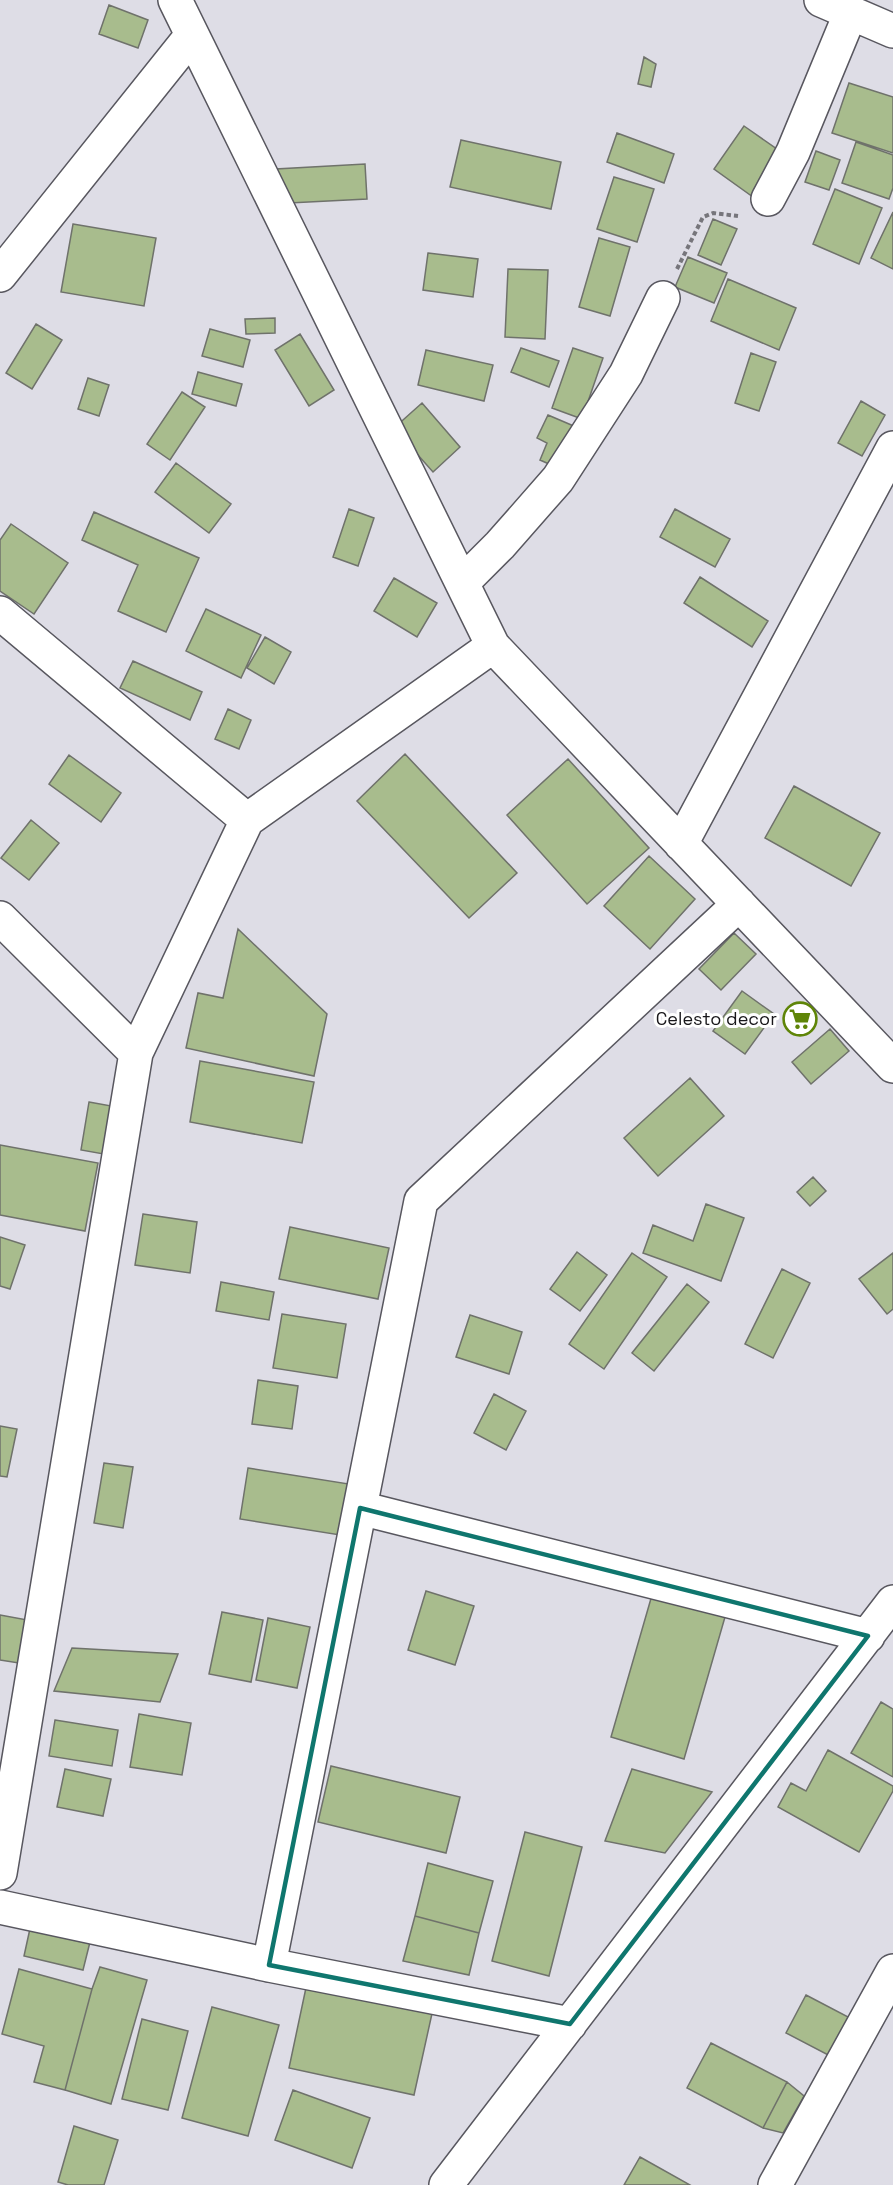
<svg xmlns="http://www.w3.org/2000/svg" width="893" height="2185" viewBox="0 0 893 2185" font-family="'Space Grotesk',sans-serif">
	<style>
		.building { fill: #a8bc8d; stroke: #6f726b; stroke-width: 1.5 }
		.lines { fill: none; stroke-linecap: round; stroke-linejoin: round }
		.minor-casing { stroke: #58575f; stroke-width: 36 }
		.path { stroke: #76757b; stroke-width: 4; stroke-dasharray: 4.5 3; stroke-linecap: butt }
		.minor { stroke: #fff; stroke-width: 33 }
		.marked { fill: none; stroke: #0f766e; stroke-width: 4.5; stroke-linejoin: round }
		.labels { text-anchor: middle; stroke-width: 6; stroke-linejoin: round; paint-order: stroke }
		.poi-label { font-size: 18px; fill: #18171a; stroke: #fff; text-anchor: end }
	</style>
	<rect width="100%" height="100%" fill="#dedde6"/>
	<path class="building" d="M 109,5 L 148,20 L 138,48 L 99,34 Z
		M 644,57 L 656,64 L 651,87 L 638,84 Z
		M 849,83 L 893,97 L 893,153 L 832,133 Z
		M 744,126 L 784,154 L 753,197 L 714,169 Z
		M 617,133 L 674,154 L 664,183 L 607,162 Z
		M 461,140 L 561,162 L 551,209 L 450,187 Z
		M 856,142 L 893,155 L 893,188 L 889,199 L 842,183 Z
		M 816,151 L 840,160 L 829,190 L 805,182 Z
		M 365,164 L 367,199 L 289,203 L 276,169 Z
		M 614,177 L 654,189 L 637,242 L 597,229 Z
		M 835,189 L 882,208 L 859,264 L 813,244 Z
		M 893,212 L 893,269 L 871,258 Z
		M 713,219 L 737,229 L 721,265 L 698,255 Z
		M 73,224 L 156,238 L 144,306 L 61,292 Z
		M 599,238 L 630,247 L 610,316 L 579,307 Z
		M 428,253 L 478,259 L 473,297 L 423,290 Z
		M 688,257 L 727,273 L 714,303 L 675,287 Z
		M 508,269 L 548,270 L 545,339 L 505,337 Z
		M 728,279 L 796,308 L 779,350 L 711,321 Z
		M 275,318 L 275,333 L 246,334 L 245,319 Z
		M 36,324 L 62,340 L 32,389 L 6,373 Z
		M 210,329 L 250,340 L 243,367 L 202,356 Z
		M 300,334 L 334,390 L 309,406 L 275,350 Z
		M 521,348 L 559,361 L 549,387 L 511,372 Z
		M 573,348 L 603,358 L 582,419 L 552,408 Z
		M 426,350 L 493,365 L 484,401 L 418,385 Z
		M 751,353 L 776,362 L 759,411 L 735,403 Z
		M 198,372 L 242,384 L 236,406 L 192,394 Z
		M 88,378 L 109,385 L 99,416 L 78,409 Z
		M 182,392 L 205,407 L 170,460 L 147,444 Z
		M 861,401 L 885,415 L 862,456 L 838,443 Z
		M 422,403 L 460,447 L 433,472 L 394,428 Z
		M 548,415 L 576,427 L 558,468 L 540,460 L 547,443 L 537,438 Z
		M 176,463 L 231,504 L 209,533 L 155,492 Z
		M 349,509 L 374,518 L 358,566 L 333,557 Z
		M 675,509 L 730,539 L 715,567 L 660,537 Z
		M 94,512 L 199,558 L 166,632 L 118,611 L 138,565 L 82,540 Z
		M 11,524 L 68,563 L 34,614 L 0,591 L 0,540 Z
		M 700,577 L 768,621 L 752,647 L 684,603 Z
		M 394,578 L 437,603 L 417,637 L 374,611 Z
		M 206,609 L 261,635 L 241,678 L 186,651 Z
		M 265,637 L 291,652 L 274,684 L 247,668 Z
		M 133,661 L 202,692 L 190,720 L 120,688 Z
		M 228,709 L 251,720 L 239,749 L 215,739 Z
		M 405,754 L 517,873 L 469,918 L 357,801 Z
		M 69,755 L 121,793 L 101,822 L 49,784 Z
		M 568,759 L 649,848 L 587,904 L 507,815 Z
		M 794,786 L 880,833 L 851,886 L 765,838 Z
		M 31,820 L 59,843 L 29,880 L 1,858 Z
		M 649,856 L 695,899 L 650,949 L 604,906 Z
		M 238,929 L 327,1014 L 314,1076 L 186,1048 L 198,993 L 223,998 Z
		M 734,933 L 756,954 L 721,990 L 699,969 Z
		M 742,991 L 774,1014 L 745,1054 L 713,1031 Z
		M 830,1029 L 849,1051 L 811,1084 L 792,1062 Z
		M 200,1061 L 314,1082 L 302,1143 L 190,1122 Z
		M 690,1078 L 724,1116 L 658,1176 L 624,1138 Z
		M 89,1102 L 117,1107 L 109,1155 L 81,1150 Z
		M 0,1145 L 98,1163 L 85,1231 L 0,1215 Z
		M 813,1177 L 826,1191 L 810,1206 L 797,1192 Z
		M 706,1204 L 744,1218 L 721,1281 L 643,1253 L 653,1225 L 693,1241 Z
		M 143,1214 L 197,1222 L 190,1273 L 135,1265 Z
		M 290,1227 L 389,1248 L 378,1299 L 279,1279 Z
		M 0,1237 L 25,1245 L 10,1289 L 0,1286 Z
		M 577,1252 L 607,1275 L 580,1311 L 550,1289 Z
		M 632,1253 L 667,1277 L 604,1369 L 569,1344 Z
		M 893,1253 L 893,1309 L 887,1314 L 859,1279 Z
		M 782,1269 L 810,1283 L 773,1358 L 745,1344 Z
		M 221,1282 L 274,1292 L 269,1320 L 216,1311 Z
		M 687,1284 L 709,1302 L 654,1371 L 632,1353 Z
		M 282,1314 L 346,1324 L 337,1378 L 273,1368 Z
		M 470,1315 L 522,1332 L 509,1374 L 456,1357 Z
		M 258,1380 L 298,1386 L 292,1429 L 252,1424 Z
		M 494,1394 L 526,1411 L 506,1450 L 474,1433 Z
		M 0,1426 L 17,1429 L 7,1477 L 0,1476 Z
		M 104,1463 L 133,1467 L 123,1528 L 94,1523 Z
		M 248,1468 L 349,1484 L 340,1535 L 240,1519 Z
		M 426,1591 L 474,1606 L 455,1665 L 408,1650 Z
		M 652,1595 L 725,1617 L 684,1759 L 611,1737 Z
		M 222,1612 L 263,1620 L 251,1682 L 209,1674 Z
		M 0,1615 L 33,1621 L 25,1664 L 0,1660 Z
		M 268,1618 L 310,1627 L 297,1688 L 256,1680 Z
		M 72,1648 L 178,1654 L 160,1702 L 54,1691 Z
		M 881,1702 L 893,1709 L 893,1777 L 851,1753 Z
		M 139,1714 L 191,1723 L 182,1775 L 130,1767 Z
		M 55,1720 L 118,1730 L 112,1766 L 49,1756 Z
		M 828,1750 L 893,1786 L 893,1791 L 859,1852 L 778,1807 L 791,1783 L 806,1791 Z
		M 331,1766 L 460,1797 L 446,1853 L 318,1822 Z
		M 65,1769 L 111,1779 L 103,1816 L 57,1807 Z
		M 632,1769 L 712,1792 L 665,1853 L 605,1841 Z
		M 525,1832 L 582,1847 L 549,1976 L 492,1961 Z
		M 428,1863 L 493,1881 L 479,1933 L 415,1916 Z
		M 415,1916 L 479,1933 L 469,1975 L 403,1961 Z
		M 31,1924 L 91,1938 L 83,1970 L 24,1956 Z
		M 100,1967 L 147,1980 L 111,2104 L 65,2090 L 92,1989 Z
		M 19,1969 L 92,1989 L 65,2090 L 34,2082 L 44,2046 L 2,2034 Z
		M 307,1983 L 433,2009 L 414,2095 L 289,2068 Z
		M 806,1995 L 852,2019 L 832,2057 L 786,2033 Z
		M 212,2007 L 279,2025 L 248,2136 L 182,2118 Z
		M 142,2019 L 188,2031 L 168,2110 L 122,2099 Z
		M 711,2043 L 787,2082 L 763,2128 L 687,2088 Z
		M 787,2082 L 804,2096 L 783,2133 L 763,2128 Z
		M 293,2090 L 370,2118 L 352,2168 L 275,2140 Z
		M 74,2126 L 118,2140 L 104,2185 L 68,2185 L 58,2182 Z
		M 640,2157 L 690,2185 L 624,2185 Z"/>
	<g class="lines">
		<defs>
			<path id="minor" d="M 175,0 L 493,646 L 893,1066
				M 821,0 L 893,31
				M 768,199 L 793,152 L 851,12
				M 0,275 L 192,35
				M 462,583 L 500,545 L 558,479 L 626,374 L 663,298
				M 0,613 L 247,820
				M 681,844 L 893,448
				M 0,918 L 136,1053
				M 360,1508 L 868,1636
				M 0,1873 L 136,1053 L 247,820 L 493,646
				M 0,1907 L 269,1965 L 570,2024
				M 269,1965 L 421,1201 L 739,904
				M 446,2185 L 893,1602
				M 775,2185 L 893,1971"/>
		</defs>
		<use href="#minor" class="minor-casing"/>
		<path class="path" d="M 677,269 L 703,217 L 713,213 L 738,216"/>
		<use href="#minor" class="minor"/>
	</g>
	<path class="marked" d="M 360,1508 L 868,1636 L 570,2024 L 269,1965 Z"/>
	<defs>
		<symbol id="supermarket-ring" viewBox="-11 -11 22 22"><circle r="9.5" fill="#fff" stroke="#5f8508" stroke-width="1.5"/><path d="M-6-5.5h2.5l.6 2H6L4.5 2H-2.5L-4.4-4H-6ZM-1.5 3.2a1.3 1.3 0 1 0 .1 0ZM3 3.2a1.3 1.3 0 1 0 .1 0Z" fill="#5f8508"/></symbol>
	</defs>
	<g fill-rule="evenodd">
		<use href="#supermarket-ring" x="781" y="1000" width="38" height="38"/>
	</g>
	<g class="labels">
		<g class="poi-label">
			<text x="777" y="1025">Celesto decor</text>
		</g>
	</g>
</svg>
